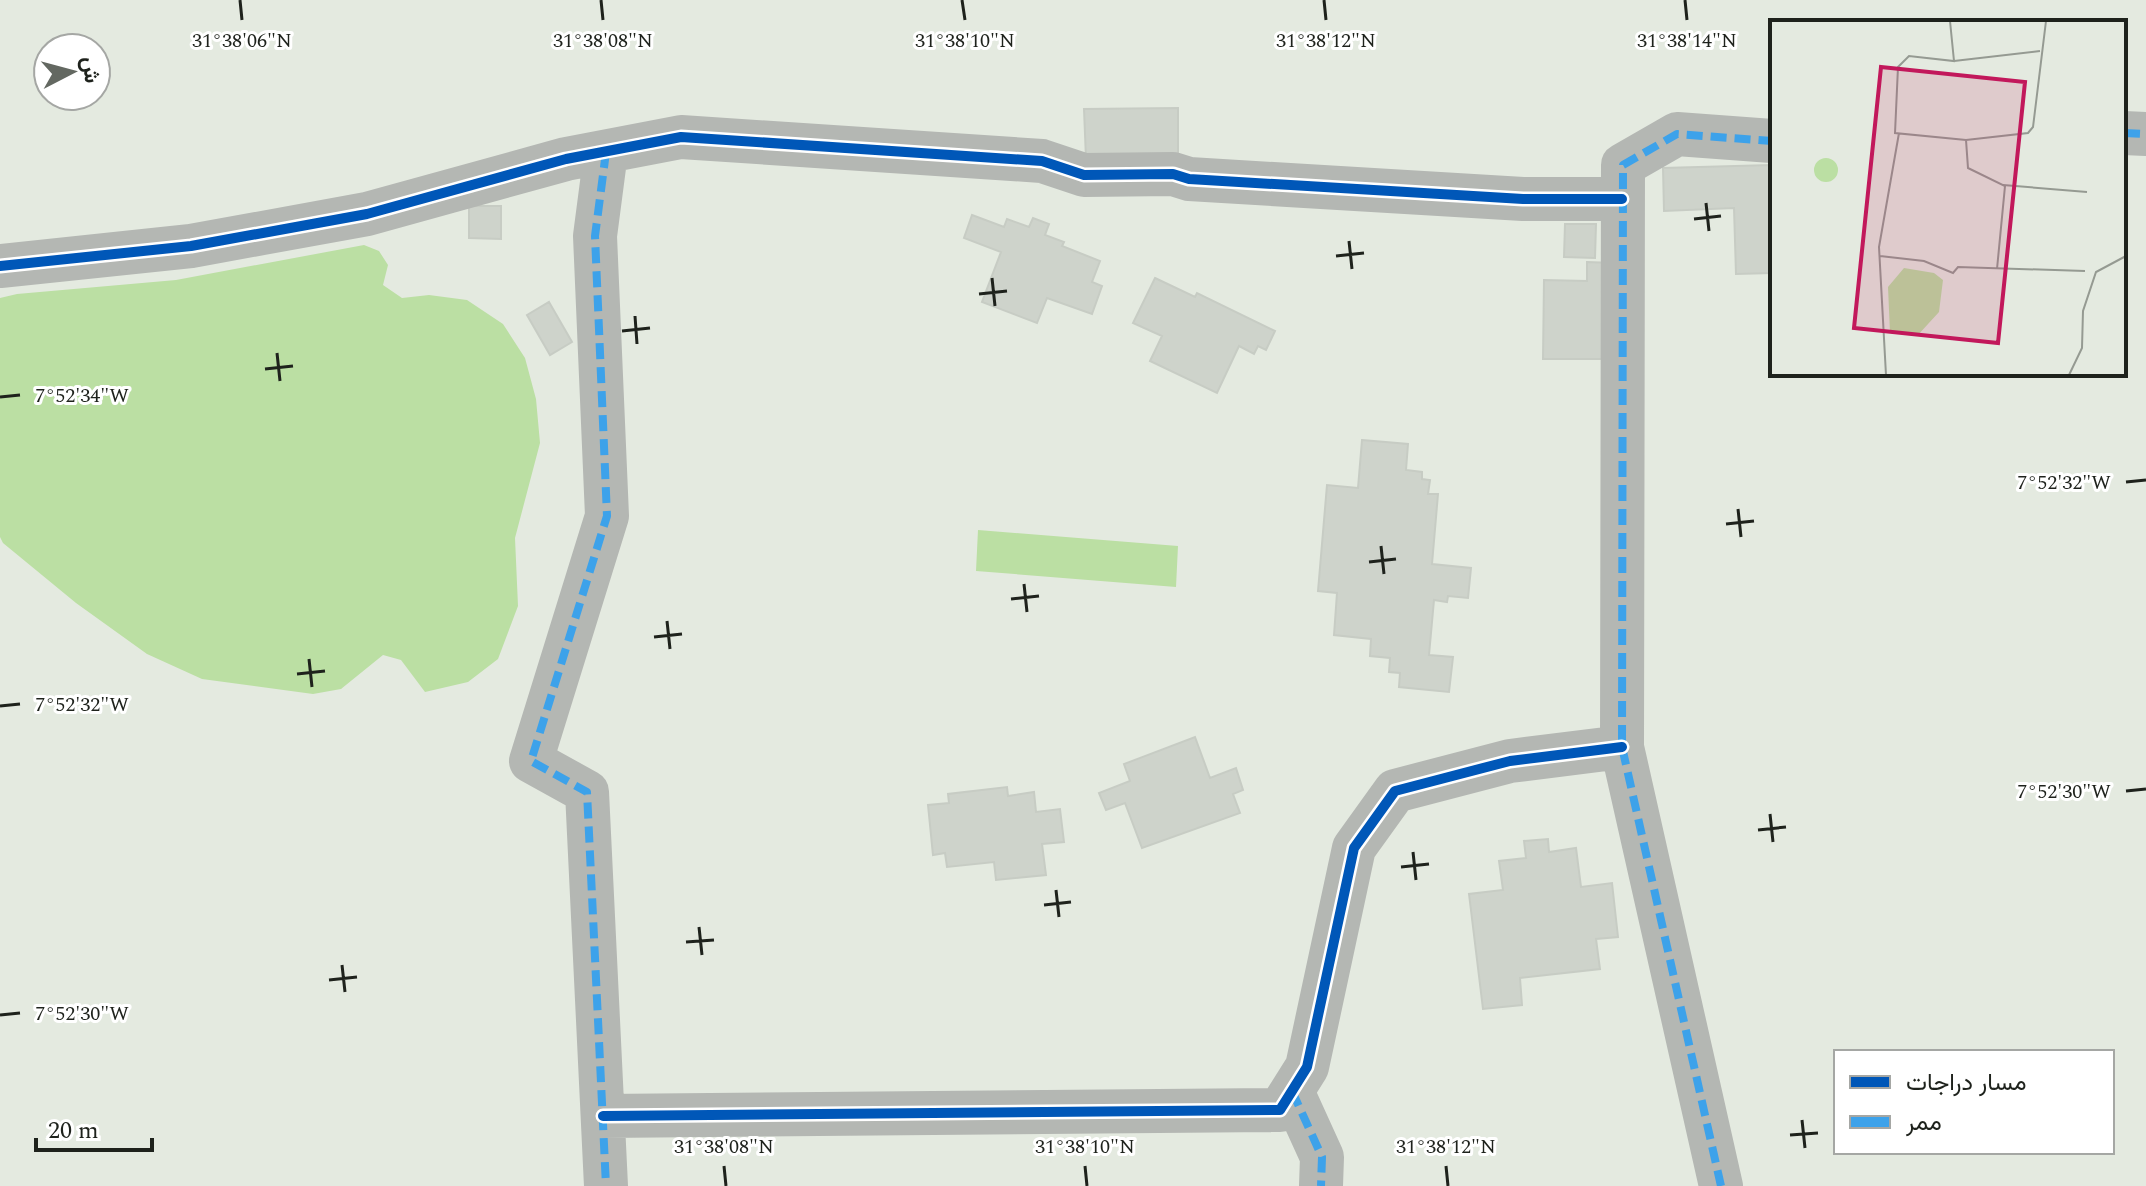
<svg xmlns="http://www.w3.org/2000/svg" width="2146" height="1186" viewBox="0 0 2146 1186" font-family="Spectral,Vazirmatn,serif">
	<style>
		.water { fill: #bbdfa3 }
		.building { fill: #ced3cb; stroke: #c7ccc4; stroke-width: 2 }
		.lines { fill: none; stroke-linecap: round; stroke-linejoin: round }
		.street { stroke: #b4b7b3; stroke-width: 44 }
		.quiet { stroke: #3da2ea; stroke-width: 8; stroke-dasharray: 16 8; stroke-linecap: butt }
		.cycleway-casing { stroke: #fff; stroke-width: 15 }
		.cycleway { stroke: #0057b8; stroke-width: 10 }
		.ticks { fill: none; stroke: #1e221c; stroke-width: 3 }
		.inset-road { fill: none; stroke: #959a92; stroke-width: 2 }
		.view { fill: #c2185b; fill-opacity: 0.15; stroke: #c2185b; stroke-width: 4 }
		.inset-edge { fill: none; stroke: #1e221c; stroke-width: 4 }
		.ticks-label { font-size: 20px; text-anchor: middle; fill: #1e221c; stroke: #fff; stroke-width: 6; stroke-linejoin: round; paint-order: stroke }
	</style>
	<rect width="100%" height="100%" fill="#e4eae0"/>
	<path class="water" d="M 364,245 L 379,251 L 388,265 L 383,285 L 402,298 L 429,295 L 467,300 L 503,324 L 525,358 L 536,399 L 540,443 L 515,538 L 518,606 L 498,659 L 468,682 L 425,692 L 401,660 L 383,655 L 341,689 L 313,694 L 202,679 L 147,654 L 76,603 L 3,543 L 0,537 L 0,298 L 17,294 L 176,280 Z
		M 978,530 L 1178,546 L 1176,587 L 976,571 Z"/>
	<path class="building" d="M 1178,108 L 1178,157 L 1086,159 L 1084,109 Z
		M 1771,165 L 1772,273 L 1736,274 L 1734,208 L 1664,211 L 1663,168 Z
		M 469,206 L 501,206 L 501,239 L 469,238 Z
		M 972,215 L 1004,227 L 1007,219 L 1029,227 L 1033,218 L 1049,224 L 1045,235 L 1064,242 L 1062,246 L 1100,261 L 1092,282 L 1102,286 L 1092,314 L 1047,298 L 1037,323 L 982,302 L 1001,252 L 964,238 Z
		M 1565,224 L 1596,224 L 1595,258 L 1564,257 Z
		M 1587,262 L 1613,263 L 1612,359 L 1543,359 L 1544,280 L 1587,281 Z
		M 1155,278 L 1195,297 L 1197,293 L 1275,331 L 1266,350 L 1258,346 L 1254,354 L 1239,346 L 1217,393 L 1150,361 L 1162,336 L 1133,323 Z
		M 549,302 L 572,342 L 550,355 L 527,315 Z
		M 1362,440 L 1408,444 L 1406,470 L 1422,472 L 1422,479 L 1430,480 L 1428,494 L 1438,494 L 1432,564 L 1471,568 L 1468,598 L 1448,596 L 1447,602 L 1434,600 L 1429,655 L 1453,657 L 1449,692 L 1399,687 L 1400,673 L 1389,672 L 1390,658 L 1370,656 L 1371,639 L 1334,635 L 1337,593 L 1318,591 L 1327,485 L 1358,488 Z
		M 1195,737 L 1210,778 L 1236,768 L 1243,790 L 1233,794 L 1240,813 L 1142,848 L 1125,803 L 1106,810 L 1099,793 L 1130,781 L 1124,764 Z
		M 1007,787 L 1008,796 L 1034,792 L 1036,812 L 1060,809 L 1064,842 L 1042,844 L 1046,875 L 996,880 L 994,862 L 947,867 L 945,853 L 933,855 L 928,805 L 949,803 L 948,794 Z
		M 1548,839 L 1549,852 L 1576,848 L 1581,887 L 1612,883 L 1618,937 L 1596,939 L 1600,969 L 1520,978 L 1522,1005 L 1483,1009 L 1469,894 L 1503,890 L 1499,861 L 1526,858 L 1524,841 Z"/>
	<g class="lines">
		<path class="street" d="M 2124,133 L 2146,134
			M 606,152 L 595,236 L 607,516 L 531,761 L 587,792 L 606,1186
			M 0,266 L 191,246 L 367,214 L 566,159 L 681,137 L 1042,161 L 1084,175 L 1173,174 L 1189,179 L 1523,199 L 1622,199
			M 1292,1091 L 1322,1157 L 1321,1186
			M 603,1116 L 1280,1110 L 1307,1067 L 1354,848 L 1395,791 L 1510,761 L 1622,747
			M 1721,1186 L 1622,747 L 1623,165 L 1677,134 L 1772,141"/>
		<path class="quiet" d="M 2124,133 L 2146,134
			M 606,152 L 595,236 L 607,516 L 531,761 L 587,792 L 606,1186
			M 1292,1091 L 1322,1157 L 1321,1186
			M 1721,1186 L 1622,747 L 1623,165 L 1677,134 L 1772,141"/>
		<defs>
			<path id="cycleway" d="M 0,266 L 191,246 L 367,214 L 566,159 L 681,137 L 1042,161 L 1084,175 L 1173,174 L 1189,179 L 1523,199 L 1622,199
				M 603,1116 L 1280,1110 L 1307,1067 L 1354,848 L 1395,791 L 1510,761 L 1622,747"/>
		</defs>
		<use href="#cycleway" class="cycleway-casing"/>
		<use href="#cycleway" class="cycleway"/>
	</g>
	<path class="ticks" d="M 240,0 L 242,20M 601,0 L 603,20M 962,0 L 965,20M 1324,0 L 1326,20M 1685,0 L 1687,20M 1706,203 L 1709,231M 1694,219 L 1721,216M 1349,241 L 1352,269M 1336,256 L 1364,253M 992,278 L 995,306M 979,294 L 1007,291M 635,316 L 637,344M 622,331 L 650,328M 277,353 L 280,381M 265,369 L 293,366M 0,397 L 20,395M 2126,482 L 2146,480M 1738,509 L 1741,537M 1726,524 L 1754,521M 1381,546 L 1384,574M 1369,562 L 1396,559M 1024,584 L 1027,612M 1011,599 L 1039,596M 667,621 L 670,649M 654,637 L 682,634M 309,659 L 312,687M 297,674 L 325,671M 0,706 L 20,704M 2126,791 L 2146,789M 1770,814 L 1773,842M 1758,830 L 1786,827M 1413,852 L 1416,880M 1401,867 L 1429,864M 1056,890 L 1059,917M 1044,905 L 1071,902M 699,927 L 702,955M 686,942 L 714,940M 342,965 L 345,992M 329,980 L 357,977M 0,1015 L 20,1013M 1802,1120 L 1805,1148M 1790,1135 L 1818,1133M 724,1166 L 726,1186M 1085,1166 L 1087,1186M 1446,1166 L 1448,1186"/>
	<g transform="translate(1770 20)">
		<rect width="356" height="356" fill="#e4eae0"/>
		<path d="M44 150a12 12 0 1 1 24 0a12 12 0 1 1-24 0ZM 134,248 L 164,253 L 173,260 L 169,292 L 147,316 L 120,313 L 118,267 Z" fill="#bbdfa3"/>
		<path class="inset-road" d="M 180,1 L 184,41 L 139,36 L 128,47 L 125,113 L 196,120 L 258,113 L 263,107 L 276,1M 184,41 L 270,31M 196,120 L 198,148 L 235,166 L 227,249M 233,165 L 317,172M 110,236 L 154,241 L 183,253 L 188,247 L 315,251M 116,355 L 109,227 L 129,113M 299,355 L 312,328 L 313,291 L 326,252 L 356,236"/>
		<path class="view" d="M 111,47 L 255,62 L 228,323 L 84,308 Z"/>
		<rect width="356" height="356" class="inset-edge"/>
	</g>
	<g class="ticks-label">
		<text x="242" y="47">31°38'06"N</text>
		<text x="603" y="47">31°38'08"N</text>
		<text x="965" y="47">31°38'10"N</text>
		<text x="1326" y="47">31°38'12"N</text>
		<text x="1687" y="47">31°38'14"N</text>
		<text x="82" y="402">7°52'34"W</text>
		<text x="2064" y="489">7°52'32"W</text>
		<text x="82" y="711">7°52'32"W</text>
		<text x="2064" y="798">7°52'30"W</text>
		<text x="82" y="1020">7°52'30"W</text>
		<text x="724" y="1153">31°38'08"N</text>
		<text x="1085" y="1153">31°38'10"N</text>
		<text x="1446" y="1153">31°38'12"N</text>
	</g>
	<rect x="1834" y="1050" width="280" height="104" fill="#ffffff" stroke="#a5a7a4" stroke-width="2"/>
	<rect x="1850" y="1076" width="40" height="12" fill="#0057b8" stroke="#a5a7a4" stroke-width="2"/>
	<text x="1906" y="1090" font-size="24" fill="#1e221c">مسار دراجات</text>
	<rect x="1850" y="1116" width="40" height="12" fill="#3da2ea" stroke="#a5a7a4" stroke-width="2"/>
	<text x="1906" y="1130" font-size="24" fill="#1e221c">ممر</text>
	<g transform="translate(72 72) rotate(84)"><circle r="38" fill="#ffffff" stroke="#a5a7a4" stroke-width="2"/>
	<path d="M0-6L14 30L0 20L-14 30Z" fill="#636861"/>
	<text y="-12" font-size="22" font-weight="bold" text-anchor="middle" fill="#1e221c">ش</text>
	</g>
	<path d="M36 1138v12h116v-12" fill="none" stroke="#1e221c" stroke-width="4"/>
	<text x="48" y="1138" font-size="24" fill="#1e221c" stroke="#ffffff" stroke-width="6" paint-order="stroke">20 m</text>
</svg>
